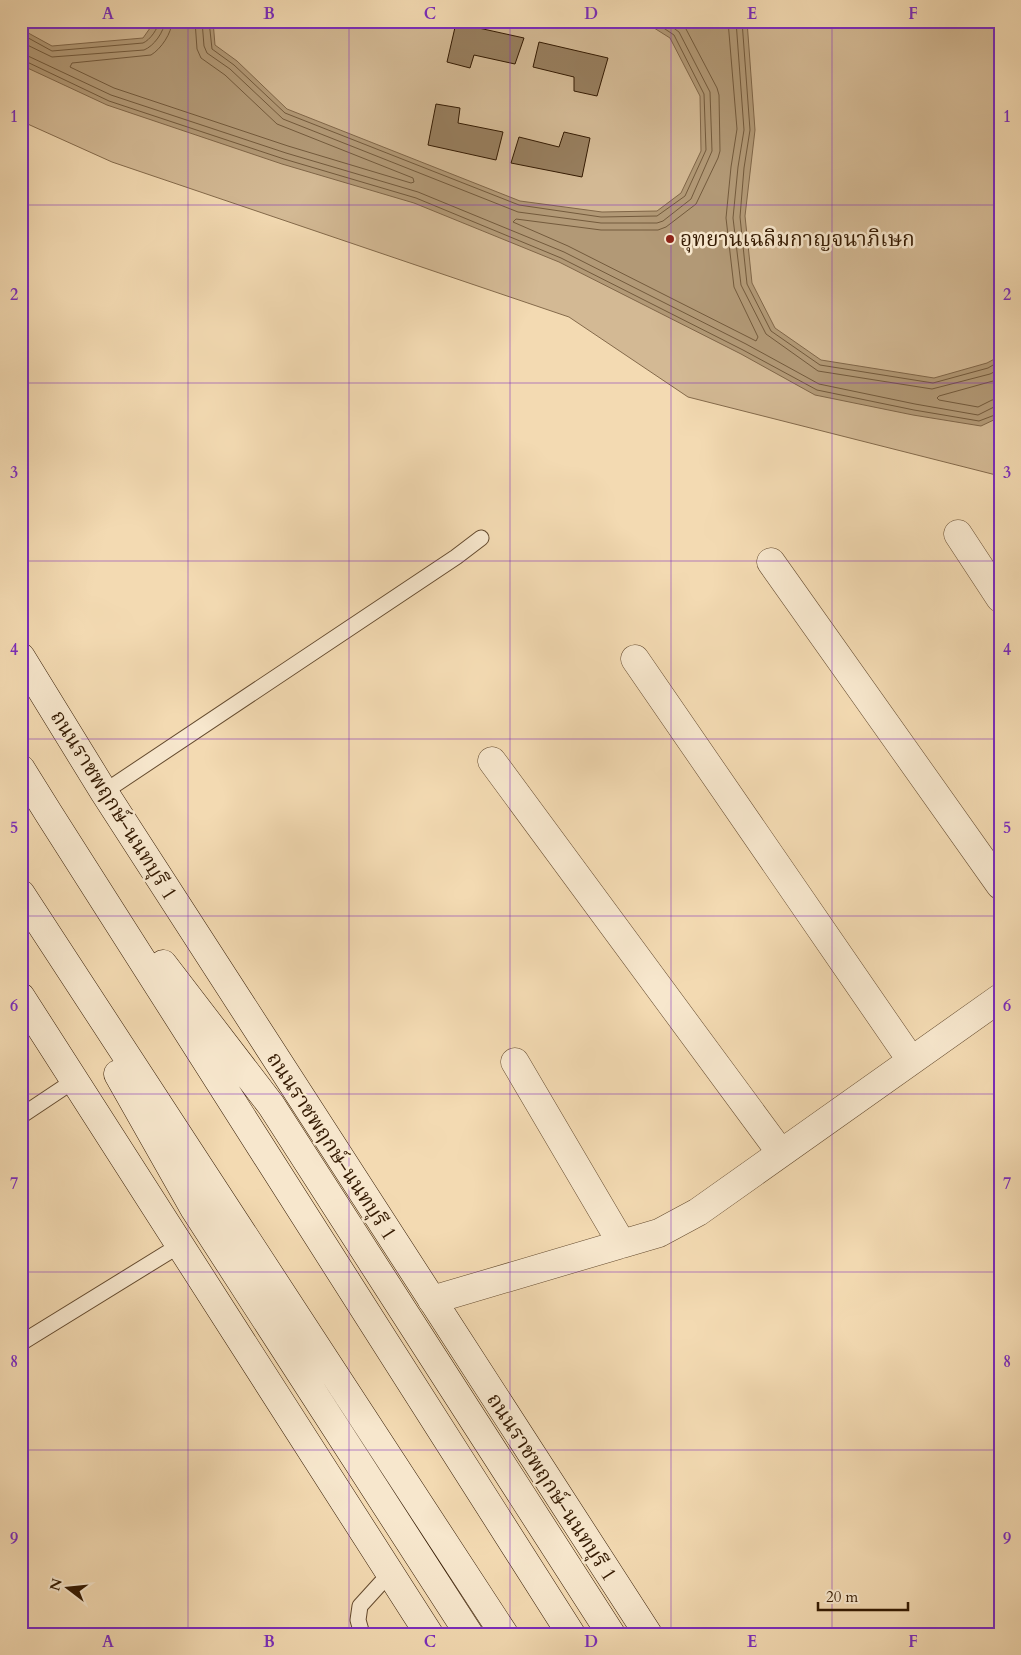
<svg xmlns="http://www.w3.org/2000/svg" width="1021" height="1655" viewBox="0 0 1021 1655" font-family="Cardo,'Noto Serif Thai',serif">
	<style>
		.green { fill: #d3b994; stroke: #846a4b }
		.water { fill: #b29976; stroke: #806648 }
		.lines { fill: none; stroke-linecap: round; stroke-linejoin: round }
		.shore { stroke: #735a3c; stroke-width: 1 }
		.building { fill: #977e5e; stroke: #341a02 }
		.lane-casing { stroke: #644a2e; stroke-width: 17 }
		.street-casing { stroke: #644a2e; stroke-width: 29 }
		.secondary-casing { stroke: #341a02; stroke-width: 29 }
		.lane { stroke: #f7e7cd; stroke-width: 15 }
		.street { stroke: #f7e7cd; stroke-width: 28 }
		.secondary { stroke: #f7e7cd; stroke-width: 28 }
		.grid { fill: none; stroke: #7b2cbf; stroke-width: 1; stroke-opacity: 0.55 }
		.poi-dot { fill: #8f2418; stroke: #f7e7cd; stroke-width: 2 }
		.labels { text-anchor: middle; stroke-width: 5; stroke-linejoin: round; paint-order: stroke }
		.poi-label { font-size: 21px; fill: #341a02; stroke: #f7e7cd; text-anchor: start }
		.street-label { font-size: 21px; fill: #341a02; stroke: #f7e7cd }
		.neatline { fill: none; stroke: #7b2cbf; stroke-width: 2 }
		.grid-label { font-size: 16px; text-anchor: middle; font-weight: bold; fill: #7b2cbf }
	</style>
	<rect width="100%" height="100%" fill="#f3dab2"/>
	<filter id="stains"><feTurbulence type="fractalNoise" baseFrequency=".004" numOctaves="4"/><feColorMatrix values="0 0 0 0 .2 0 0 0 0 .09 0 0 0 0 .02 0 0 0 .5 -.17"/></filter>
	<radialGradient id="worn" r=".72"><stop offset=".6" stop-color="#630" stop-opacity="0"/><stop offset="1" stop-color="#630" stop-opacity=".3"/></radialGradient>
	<path class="green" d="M 21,21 L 1000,21 L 1000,476 L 688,397 L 569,317 L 112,162 L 21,121 Z"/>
	<path class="water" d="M 155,21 L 213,21 L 215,45 L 237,61 L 287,109 L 520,201 L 602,212 L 657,211 L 681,193 L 701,151 L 700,96 L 670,38 L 643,21 L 747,21 L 755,130 L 745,216 L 752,283 L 775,328 L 821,360 L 934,378 L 987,363 L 1000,356 L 1000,417 L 981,426 L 913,415 L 815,395 L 741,354 L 559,262 L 414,203 L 282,164 L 107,105 L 21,65 L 21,29 L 52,46 L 143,38 Z"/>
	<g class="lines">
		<path class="shore" d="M 172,21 C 172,33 161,49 151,55 L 72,63 L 70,67 L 114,88 L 288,146 L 411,183 L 414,182 L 413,178 L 277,124 L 225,75 L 201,58 L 197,49 L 195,21
			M 202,21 L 204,46 L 207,53 L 230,69 L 283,119 L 518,212 L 601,223 L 657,223 L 663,221 L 691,199 L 712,151 L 710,92 L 679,32 L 664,21
			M 209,21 L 212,49 L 234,65 L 285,113 L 519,205 L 601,217 L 657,216 L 685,196 L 706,150 L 704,94 L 674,35 L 653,21
			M 678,21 L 686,29 L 717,88 L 719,95 L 720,151 L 718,158 L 696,204 L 666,227 L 658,230 L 601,230 L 516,219 L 513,222 L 568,246 L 756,341 L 758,337 L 734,287 L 726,218 L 731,167 L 737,129 L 728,21
			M 736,21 L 744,130 L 738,167 L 733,218 L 741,285 L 766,334 L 818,371 L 932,389 L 990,374 L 1000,369
			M 742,21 L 750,130 L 744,168 L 740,217 L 747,284 L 771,331 L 820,365 L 933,383 L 988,368 L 1000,361
			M 21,34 L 52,51 L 143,43 C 150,40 158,29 159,21
			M 21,42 L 52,57 L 144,50 C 154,46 164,32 165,21
			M 21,54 L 28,56 L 111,95 L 286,153 L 418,192 L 564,252 L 746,344 L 819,384 L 915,404 L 978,415 L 994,407 L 1000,406
			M 21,61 L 25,61 L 109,101 L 284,159 L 416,198 L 561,258 L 743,350 L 817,390 L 914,410 L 979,421 L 1000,413
			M 1000,378 L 993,381 L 939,396 L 937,398 L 939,400 L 978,407 L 992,400 L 1000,399"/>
	</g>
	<path class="building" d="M 456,23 L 524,38 L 515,64 L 474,55 L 470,68 L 447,62 Z
		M 539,42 L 608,58 L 597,96 L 574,91 L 574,77 L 533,67 Z
		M 436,104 L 460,108 L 458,123 L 503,132 L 496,160 L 428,145 Z
		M 564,132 L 590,138 L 582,177 L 511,163 L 519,137 L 559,147 Z"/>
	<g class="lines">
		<defs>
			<path id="lane" d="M 104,792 L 456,557 L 481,538
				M 21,1116 L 75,1080
				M 21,1343 L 180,1245
				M 362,1634 L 358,1620 L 360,1606 L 390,1573"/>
			<path id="street" d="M 958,534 L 1000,598
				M 771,562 L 1000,885
				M 635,659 L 911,1060
				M 492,761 L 781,1153
				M 515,1062 L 622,1244
				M 432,1300 L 659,1233 L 698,1212 L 1000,998"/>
			<path id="secondary" d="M 21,657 L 104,792 L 648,1634
				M 21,769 L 49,814 L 571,1634
				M 21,894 L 504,1634
				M 163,964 L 271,1105 L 611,1634
				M 21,997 L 429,1634
				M 118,1074 L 195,1210 L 469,1634"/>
		</defs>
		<use href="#lane" class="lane-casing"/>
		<use href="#street" class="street-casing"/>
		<use href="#secondary" class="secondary-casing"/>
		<use href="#lane" class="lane"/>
		<use href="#street" class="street"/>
		<use href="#secondary" class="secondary"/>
	</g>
	<path class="grid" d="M 188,21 L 188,1634M 349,21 L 349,1634M 510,21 L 510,1634M 671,21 L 671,1634M 832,21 L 832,1634M 21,205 L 1000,205M 21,383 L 1000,383M 21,561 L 1000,561M 21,739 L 1000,739M 21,916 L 1000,916M 21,1094 L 1000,1094M 21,1272 L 1000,1272M 21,1450 L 1000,1450"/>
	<circle class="poi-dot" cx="670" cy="239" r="5"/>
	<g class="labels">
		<g class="poi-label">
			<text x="680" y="246">อุทยานเฉลิมกาญจนาภิเษก</text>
		</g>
		<g class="street-label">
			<text transform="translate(114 805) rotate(58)" y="7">ถนนราชพฤกษ์-นนทบุรี 1</text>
			<text transform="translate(332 1146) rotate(57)" y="7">ถนนราชพฤกษ์-นนทบุรี 1</text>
			<text transform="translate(552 1487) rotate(57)" y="7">ถนนราชพฤกษ์-นนทบุรี 1</text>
		</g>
	</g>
	<rect width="1021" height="1655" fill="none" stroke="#f3dab2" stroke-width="55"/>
	<g transform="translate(68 1588) rotate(286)" stroke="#f7e7cd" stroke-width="4" paint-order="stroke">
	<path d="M0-4L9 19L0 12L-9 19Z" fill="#341a02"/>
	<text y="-8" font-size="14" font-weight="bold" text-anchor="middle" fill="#341a02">N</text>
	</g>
	<path d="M818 1602v8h90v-8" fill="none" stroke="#341a02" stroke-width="2.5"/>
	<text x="826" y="1602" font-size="15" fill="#341a02" stroke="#f7e7cd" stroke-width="4" paint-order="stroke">20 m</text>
	<rect x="28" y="28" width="966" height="1600" class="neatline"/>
	<g class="grid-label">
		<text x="108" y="19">A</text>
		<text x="269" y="19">B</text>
		<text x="430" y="19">C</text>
		<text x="591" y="19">D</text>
		<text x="752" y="19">E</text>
		<text x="913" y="19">F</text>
		<text x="14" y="122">1</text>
		<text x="1007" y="122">1</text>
		<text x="14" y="300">2</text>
		<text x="1007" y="300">2</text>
		<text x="14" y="478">3</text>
		<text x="1007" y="478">3</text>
		<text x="14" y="655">4</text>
		<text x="1007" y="655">4</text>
		<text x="14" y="833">5</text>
		<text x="1007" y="833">5</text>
		<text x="14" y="1011">6</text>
		<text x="1007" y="1011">6</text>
		<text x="14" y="1189">7</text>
		<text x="1007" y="1189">7</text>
		<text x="14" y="1367">8</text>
		<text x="1007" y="1367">8</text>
		<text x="14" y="1544">9</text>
		<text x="1007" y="1544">9</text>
		<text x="108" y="1647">A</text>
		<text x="269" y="1647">B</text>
		<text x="430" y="1647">C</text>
		<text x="591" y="1647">D</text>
		<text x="752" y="1647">E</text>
		<text x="913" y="1647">F</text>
	</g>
	<rect width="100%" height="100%" filter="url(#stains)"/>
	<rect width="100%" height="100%" fill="url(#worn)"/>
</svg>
